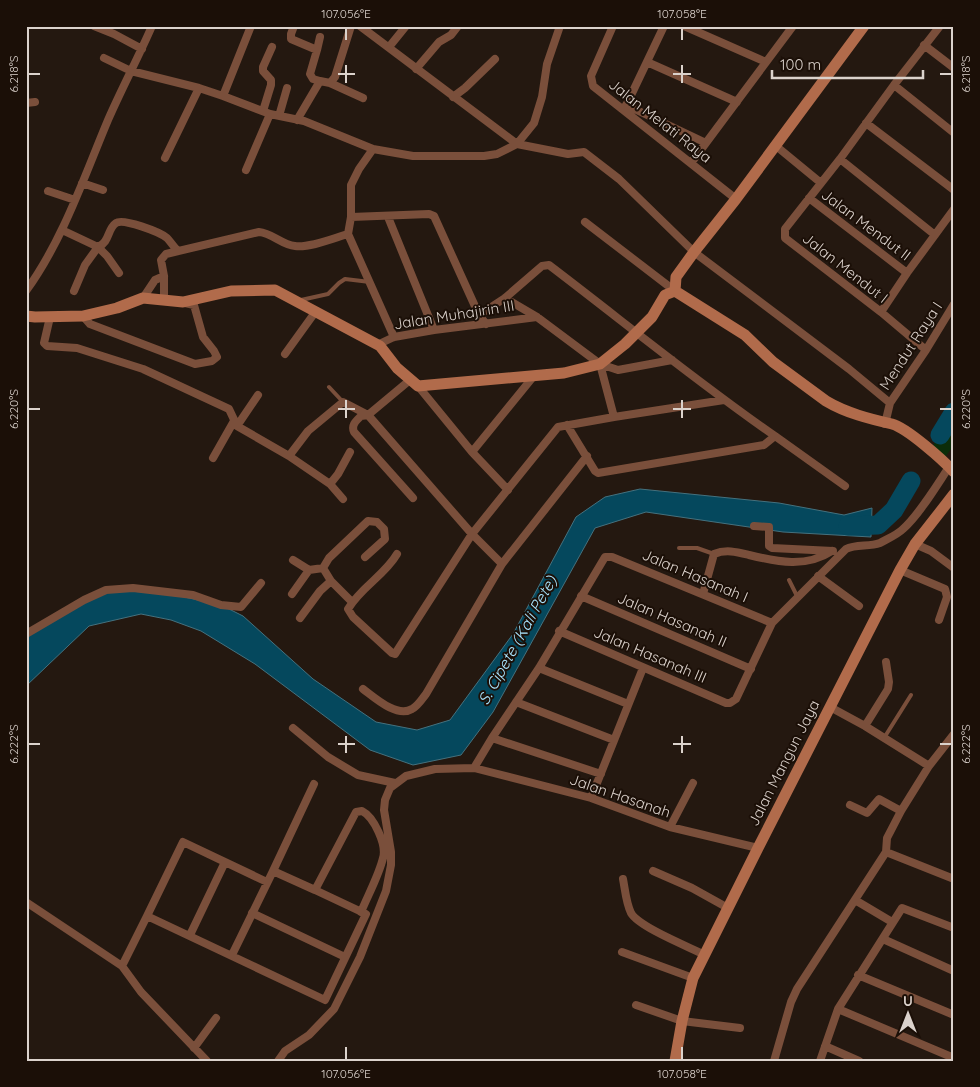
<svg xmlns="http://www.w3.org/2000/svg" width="980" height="1087" viewBox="0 0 980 1087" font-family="Quicksand,sans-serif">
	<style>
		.green { fill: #0c2d09 }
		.water { fill: #05485d; stroke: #45717e }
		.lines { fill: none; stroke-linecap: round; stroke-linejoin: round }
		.river { stroke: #05485d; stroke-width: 19 }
		.lane { stroke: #7a4f3b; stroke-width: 4 }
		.street { stroke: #7a4f3b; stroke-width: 8 }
		.secondary { stroke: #b16b4b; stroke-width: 11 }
		.ticks { fill: none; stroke: #dbd2cc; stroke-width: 2 }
		.labels { text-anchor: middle; stroke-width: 4; stroke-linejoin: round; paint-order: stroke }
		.street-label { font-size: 15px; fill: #dbd2cc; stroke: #1b0f07 }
		.water-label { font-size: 16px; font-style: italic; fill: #a9e5ff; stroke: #1b0f07 }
		.neatline { fill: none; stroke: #dbd2cc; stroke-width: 2 }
		.ticks-label { font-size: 12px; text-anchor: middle; fill: #dbd2cc }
	</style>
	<rect width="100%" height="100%" fill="#241810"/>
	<path class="green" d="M 954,414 L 954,445 L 943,460 L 930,450 Z"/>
	<path class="water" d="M 640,489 L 779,503 L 844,515 L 872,508 L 871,537 L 783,532 L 646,512 L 595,528 L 493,712 L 461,755 L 413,765 L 370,750 L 255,664 L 201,631 L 171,620 L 141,614 L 89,626 L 26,686 L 26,634 L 106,590 L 166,593 L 221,605 L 243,616 L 313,679 L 376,722 L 417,730 L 450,720 L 513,634 L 576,517 L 605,497 Z"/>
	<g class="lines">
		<path class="river" d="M 940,435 L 954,412
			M 848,526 L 878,525 L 894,510 L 911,481"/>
		<path class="lane" d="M 301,300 L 328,294 L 339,283 L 345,279 L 370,282
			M 329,387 L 343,402
			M 679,548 L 697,548 L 714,554
			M 789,580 L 798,598
			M 884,738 L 911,695"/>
		<path class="street" d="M 94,26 L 114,34 L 142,49
			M 294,26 L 291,34 L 291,39 L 317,50 L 320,37
			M 360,26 L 517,144 L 568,154 L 584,152 L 619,179 L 694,252 L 849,369 L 890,403 L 885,424
			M 613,26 L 591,76 L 593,86 L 736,199
			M 684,26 L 766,62
			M 924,45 L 954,68
			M 389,47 L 406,26
			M 317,50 L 310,74 L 313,79 L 320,81
			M 104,58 L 131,71 L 199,88 L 223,96 L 270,114 L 304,121 L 373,149 L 413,156 L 484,156 L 497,154 L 517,144 L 534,123 L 542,97 L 547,64 L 560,26
			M 647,62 L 737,102
			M 416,69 L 439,42 L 451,35 L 458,26
			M 330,83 L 363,98
			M 894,85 L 954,133
			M 223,96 L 251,26
			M 453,97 L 465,88 L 495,59
			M 26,103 L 35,102
			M 626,105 L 706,143
			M 624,110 L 664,26
			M 263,111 L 271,85 L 271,80 L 263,71 L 263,67 L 272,47
			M 279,116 L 287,88
			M 297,120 L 320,81 L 330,83 L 335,77 L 351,26
			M 866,123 L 954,190
			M 776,146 L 821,183
			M 165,158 L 199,88
			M 840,159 L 935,235
			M 691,163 L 793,26
			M 246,170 L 270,114
			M 82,183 L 103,190
			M 48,191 L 75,200
			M 809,198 L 907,273
			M 351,217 L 429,214 L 434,216 L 479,315 L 486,324
			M 388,217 L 434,330
			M 585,222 L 675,291
			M 62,230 L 98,247 L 85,265 L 74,291
			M 348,234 L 351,217 L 351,185 L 359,169 L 373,149
			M 119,273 L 107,256 L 98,247 C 110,242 107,229 116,223 C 123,218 160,232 167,238 C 170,241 173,246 177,250
			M 26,291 C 63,240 84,177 108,120 C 122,88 138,58 152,26
			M 143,298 L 155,280 L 164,276
			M 505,298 L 537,317 L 600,364 L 618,370 L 672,360
			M 164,300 L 164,276 L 161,260 L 166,254 L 259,232 C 272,233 282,245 295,246 C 310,248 334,238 348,234 L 394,337
			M 881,312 L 907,273 L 954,209
			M 479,315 L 505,298 L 542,266 L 549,265 C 624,322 697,382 775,436 L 764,445 L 598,473 L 595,471 L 567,425
			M 83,316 L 90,324 L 195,364 L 212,361 L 217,357 L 214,351 L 203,337 L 194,305 L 185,303
			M 50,317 L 44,343 L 47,346 L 77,348 L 143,369 L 229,409 L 237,426 L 289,456 L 330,484 L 343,499
			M 377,345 L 394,337 L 434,330 L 537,317
			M 926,350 L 881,312 L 785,238 L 785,229 L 840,159 L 894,85 L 940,26
			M 285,354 L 316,311
			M 600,364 L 614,417
			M 410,380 L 368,415 L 472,534 L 502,564
			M 418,386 L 472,452 L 508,490
			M 890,403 L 926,350 L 954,304
			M 368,415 L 361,416 C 356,421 351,425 354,432 L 413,498
			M 237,426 L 258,395
			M 775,436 L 845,486
			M 472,452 L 533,377
			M 289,456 L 308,431 L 343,402 L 368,415
			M 213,458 L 234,421
			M 330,484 L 338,474 L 350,452
			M 754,526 L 769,527 L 769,546 L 772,548 L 833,551
			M 915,544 L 931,551 L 954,568
			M 397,554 C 385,575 361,587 348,609 L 353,617 L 392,653 L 395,654 L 472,534 L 558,427 L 614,417 L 724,400
			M 293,560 L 309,570 L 323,568
			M 900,570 L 945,589 L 947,597 L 939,620
			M 818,576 L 859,606
			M 331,581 L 323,568 L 329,558 L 368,521 L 377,522 L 384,529 L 385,539 L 365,557
			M 292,594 L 309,570
			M 703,594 L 714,554 C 726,549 737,552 749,555 C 778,562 806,568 832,551
			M 581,596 L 751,669
			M 300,618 L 320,591 L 331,581 L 352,602
			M 559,631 L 726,703 L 730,703 L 736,699 L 772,623 L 846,549 C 856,544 869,547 880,543 C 887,539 897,535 903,529 C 919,515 937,485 949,467
			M 26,634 L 84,600 L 106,590 L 133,588 L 193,595 L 221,605 L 241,607 L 261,583
			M 539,668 L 628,704
			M 363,689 C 375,698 397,718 412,709 C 418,706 422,699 426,694 L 502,564 L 587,456
			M 516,702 L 614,740
			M 830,707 L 865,726 L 929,766
			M 865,726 L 888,689 L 889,682 L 886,662
			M 293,728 L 328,757 L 358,775 L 395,783
			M 954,734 L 929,766 L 901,811 L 887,838 L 886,852 L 954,879
			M 492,738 L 601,774
			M 474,768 L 492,738 L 539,668 L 605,557 L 612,557 L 772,623
			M 314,784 L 273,871 L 315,890 L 356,812 L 362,811 C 374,817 387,845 383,858 C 379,875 368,895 361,912
			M 591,798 L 643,668
			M 850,805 L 867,813 L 879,799 L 901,811
			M 670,827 L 693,783
			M 653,871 L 692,888 L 728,908
			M 623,879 C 625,889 626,903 631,913 C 639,927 689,947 705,955
			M 855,900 L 892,922
			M 26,902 L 122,966 L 141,992 L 207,1061
			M 252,913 L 345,957
			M 147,916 L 183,842 L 267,882
			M 190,935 L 225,862
			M 883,939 L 954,971
			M 622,952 L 693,978
			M 232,955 L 273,871
			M 122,966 L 147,916 L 325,1000 L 366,914 L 315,890
			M 858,975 L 954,1015
			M 636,1005 L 682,1021 L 740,1028
			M 838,1009 L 954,1058
			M 825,1046 L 859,1061
			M 194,1048 L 216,1018
			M 278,1061 L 285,1051 L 309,1035 L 334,1009 L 360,957 L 386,891 L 391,865 L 391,852 L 384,810 L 385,800 L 390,788 L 406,776 L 435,769 L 474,768 L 591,798 L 670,827 L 758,848
			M 774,1061 L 791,1002 L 797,989 L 886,852
			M 820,1061 L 838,1009 L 902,908 L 954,928"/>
		<path class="secondary" d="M 675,291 L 676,277 L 694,252 L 736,199 L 864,26
			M 26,316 L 35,317 L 83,316 L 117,308 L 143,298 L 183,302 L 231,291 L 275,290 L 380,346 L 397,368 L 418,386 L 564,373 L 600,364 L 625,344 L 652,317 L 665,295 L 675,291 L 745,335 L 773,362 L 826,401 C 846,413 870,419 892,424 C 907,428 943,460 954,472
			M 675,1061 L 682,1021 L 693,978 L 758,848 L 900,570 L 915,544 L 954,494"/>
	</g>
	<path class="ticks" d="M 346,28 L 346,40M 682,28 L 682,40M 346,65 L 346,83M 682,65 L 682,83M 28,74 L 40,74M 338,74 L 355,74M 673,74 L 691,74M 940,74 L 952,74M 346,400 L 346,418M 682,400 L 682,418M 28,409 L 40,409M 338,409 L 355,409M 673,409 L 691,409M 940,409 L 952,409M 346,736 L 346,753M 682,736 L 682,753M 28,744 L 40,744M 338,744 L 355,744M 673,744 L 691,744M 940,744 L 952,744M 346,1047 L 346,1060M 682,1047 L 682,1060"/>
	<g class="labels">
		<g class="street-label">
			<text transform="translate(660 121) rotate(38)" y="5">Jalan Melati Raya</text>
			<text transform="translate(866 225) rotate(37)" y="5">Jalan Mendut II</text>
			<text transform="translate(845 268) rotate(38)" y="5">Jalan Mendut I</text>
			<text transform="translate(454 315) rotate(-9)" y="5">Jalan Muhajirin III</text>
			<text transform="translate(911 346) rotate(-57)" y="5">Mendut Raya I</text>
			<text transform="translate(695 576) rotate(23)" y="5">Jalan Hasanah I</text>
			<text transform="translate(672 620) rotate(23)" y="5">Jalan Hasanah II</text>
			<text transform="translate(650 655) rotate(23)" y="5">Jalan Hasanah III</text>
			<text transform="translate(784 763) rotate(-63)" y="5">Jalan Mangun Jaya</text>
			<text transform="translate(620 796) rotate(19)" y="5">Jalan Hasanah</text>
		</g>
		<g class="water-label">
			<text transform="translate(517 640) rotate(-61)" y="6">S. Cipete (Kali Pete)</text>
		</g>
	</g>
	<rect width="980" height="1087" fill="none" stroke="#1b0f07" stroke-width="55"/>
	<g transform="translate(908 1014)" stroke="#1b0f07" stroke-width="4" paint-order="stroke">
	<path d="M0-4L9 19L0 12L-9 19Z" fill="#dbd2cc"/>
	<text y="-8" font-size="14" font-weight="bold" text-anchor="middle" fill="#dbd2cc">U</text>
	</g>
	<path d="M772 70v8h151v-8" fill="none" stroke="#dbd2cc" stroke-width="2.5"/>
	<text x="780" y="70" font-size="15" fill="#dbd2cc" stroke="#1b0f07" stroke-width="4" paint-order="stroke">100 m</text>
	<rect x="28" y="28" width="924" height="1032" class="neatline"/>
	<g class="ticks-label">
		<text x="346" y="18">107.056°E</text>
		<text x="682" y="18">107.058°E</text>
		<text transform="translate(14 74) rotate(-90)" y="4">6.218°S</text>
		<text transform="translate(966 74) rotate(-90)" y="4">6.218°S</text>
		<text transform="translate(14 409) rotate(-90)" y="4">6.220°S</text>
		<text transform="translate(966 409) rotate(-90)" y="4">6.220°S</text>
		<text transform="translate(14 744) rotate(-90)" y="4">6.222°S</text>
		<text transform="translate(966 744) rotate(-90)" y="4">6.222°S</text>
		<text x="346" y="1078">107.056°E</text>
		<text x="682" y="1078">107.058°E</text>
	</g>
</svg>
